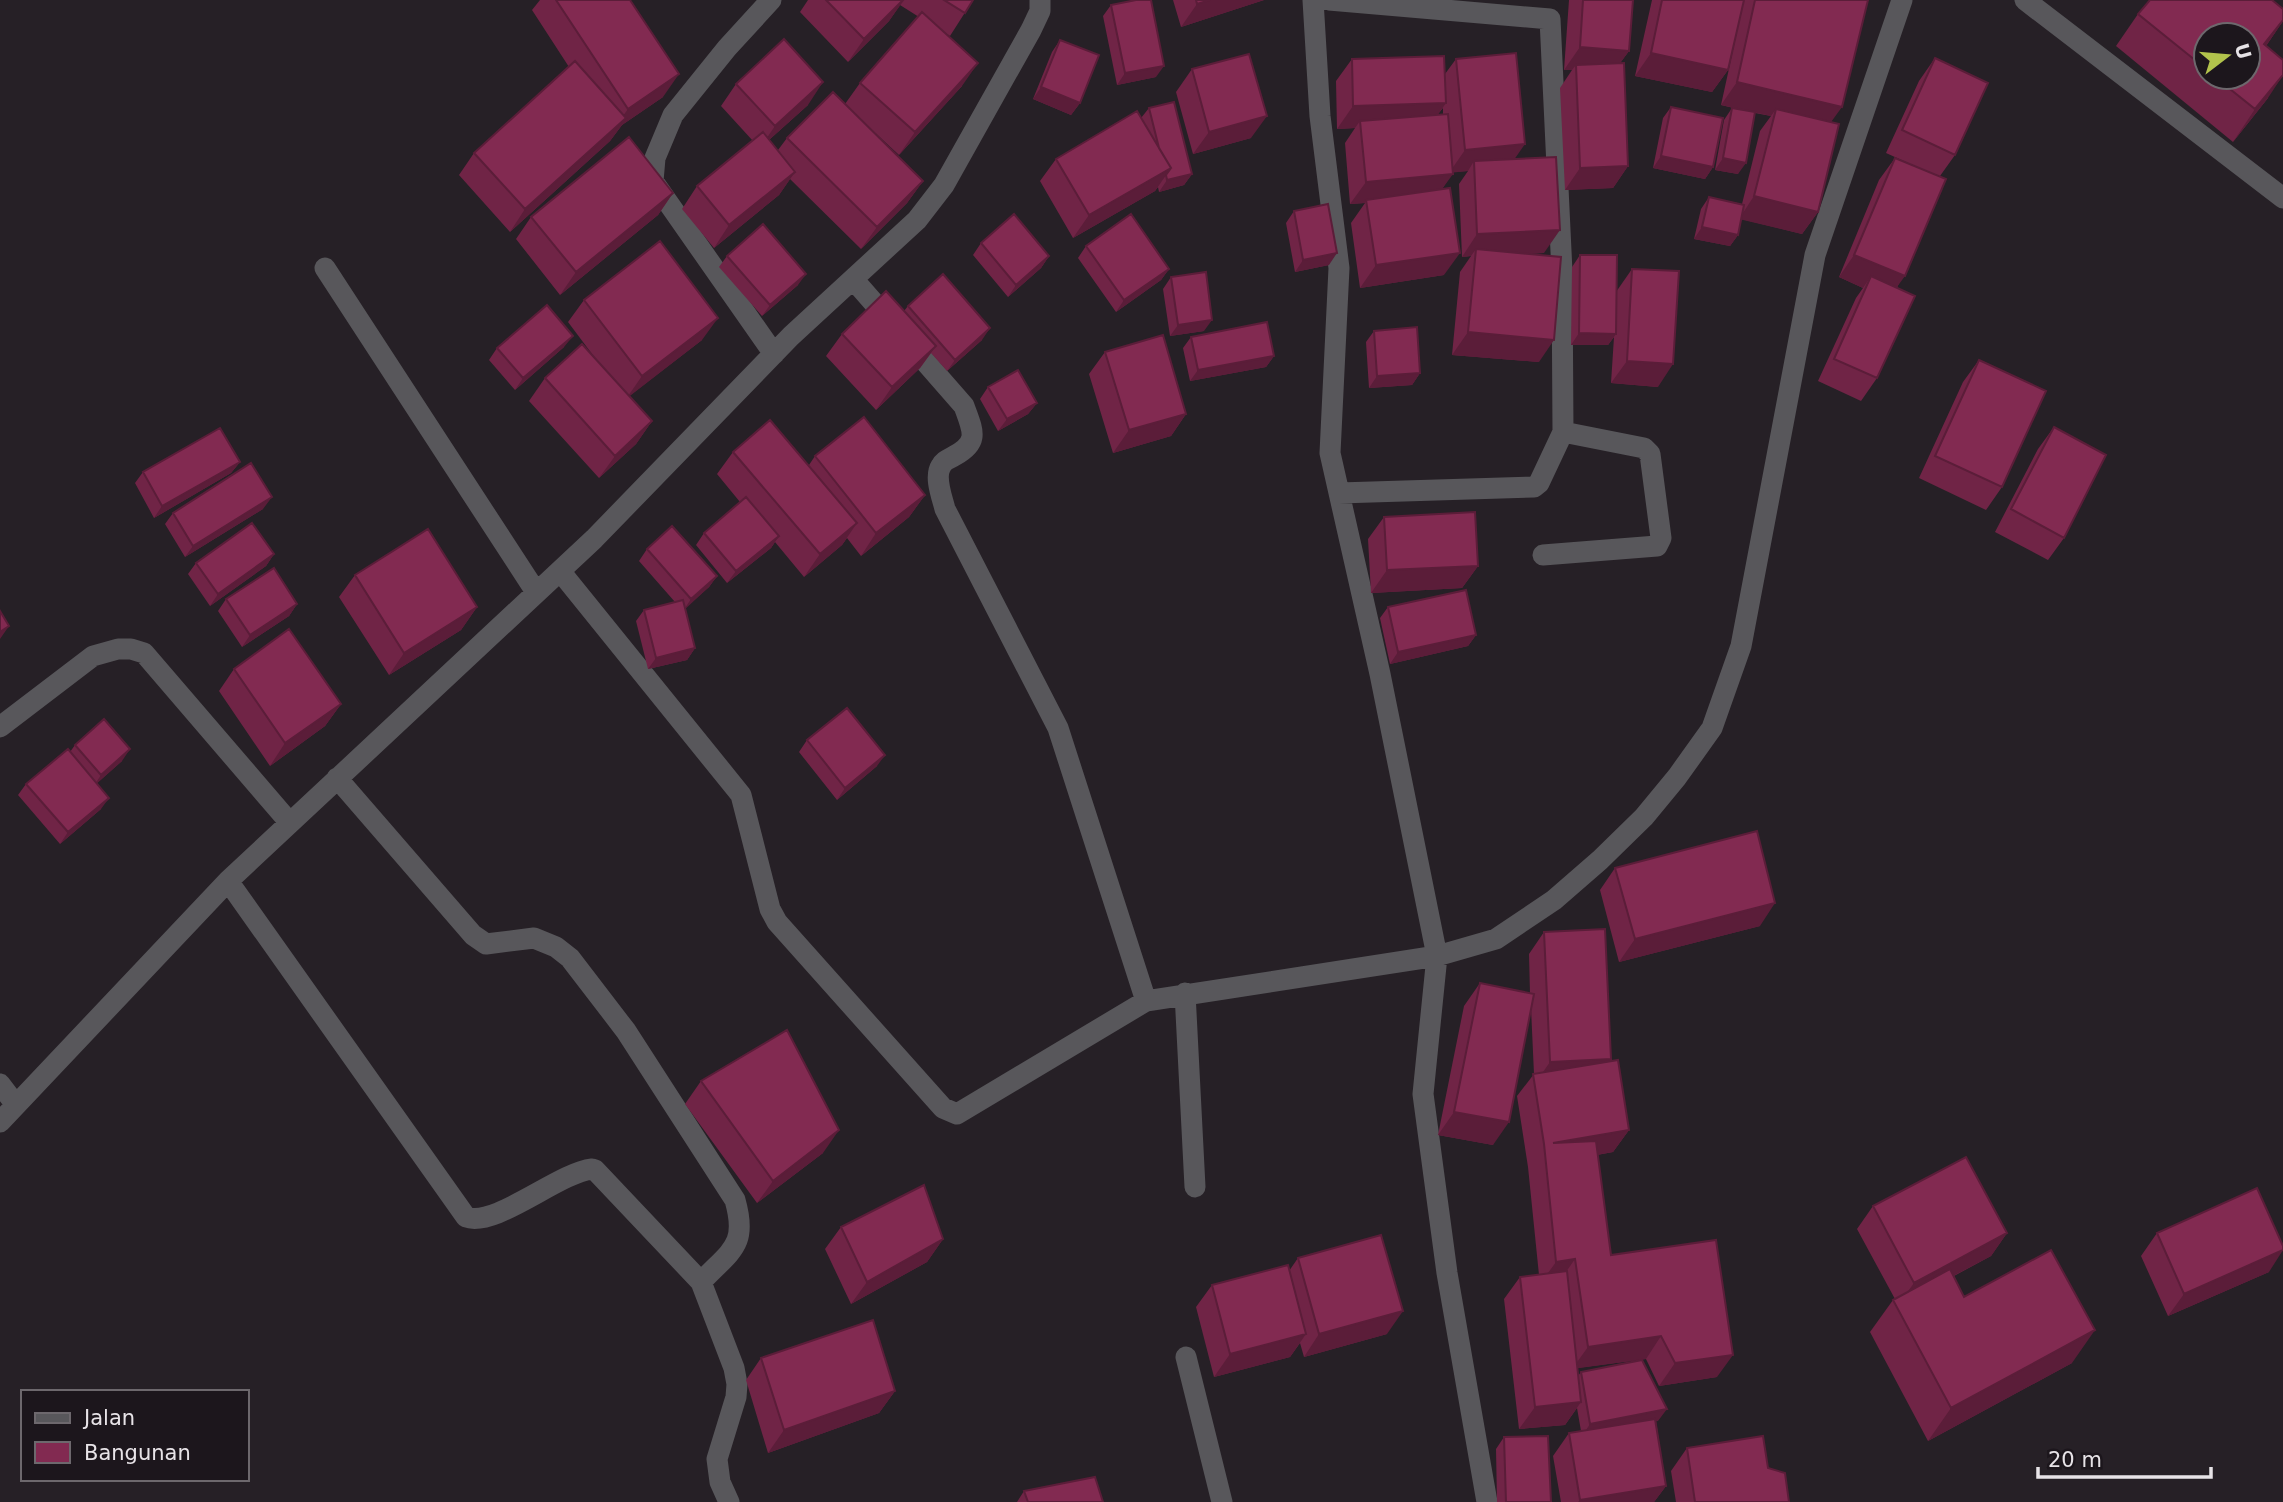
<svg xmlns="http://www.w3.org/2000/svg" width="2283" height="1502" viewBox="0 0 2283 1502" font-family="'DejaVu Sans',sans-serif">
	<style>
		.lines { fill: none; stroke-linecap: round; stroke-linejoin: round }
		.street { stroke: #58575b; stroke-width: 21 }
		.wall { fill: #702446; fill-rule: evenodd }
		.shaded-wall { fill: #5b1d39 }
		.building { fill: #822a51; stroke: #5b1d39; stroke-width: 2 }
	</style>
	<rect width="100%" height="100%" fill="#262026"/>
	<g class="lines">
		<path class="street" d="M 771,0 L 727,48 L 673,115 L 655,158 L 653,181 L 774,354
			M 1313,0 L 1320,116 L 1339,268 L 1330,453 L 1380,674 L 1437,956 L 1423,1094 L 1447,1273 L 1487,1502
			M 1329,0 L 1550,19 L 1562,272 L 1563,432 L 1539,483 L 1534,487 L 1339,493
			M 2025,0 L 2283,198
			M 325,268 L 536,592
			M 853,279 L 964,406 C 973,431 980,442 954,456 C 949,459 943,461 941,466 C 934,477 942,497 945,509 L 1058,728 L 1146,1001
			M 1543,555 L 1657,546 L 1661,538 L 1650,454 L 1644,448 L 1563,432
			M 560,571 L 741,795 L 770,909 L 777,922 L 943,1108 L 957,1114 L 1146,1001 L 1437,956 L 1496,939 L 1554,900 L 1600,860 L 1644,817 L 1677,777 L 1712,728 L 1741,646 L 1815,255 L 1902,0
			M 0,727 L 93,656 L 118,649 L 131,649 L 144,653 L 290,823
			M 337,778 L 473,935 L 486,944 L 534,938 L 556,947 L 570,958 L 626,1031 L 735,1200 C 748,1246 731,1250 701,1282
			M 228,881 L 466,1217 C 495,1228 558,1173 592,1169 L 595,1170 L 701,1282 L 734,1368 L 737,1384 L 736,1397 L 717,1459 L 720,1482 L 729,1502
			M 1185,993 L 1195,1187
			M 0,1084 L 16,1105
			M 0,1122 L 228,881 L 594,539 L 791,336 L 917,220 L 944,185 L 1031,30 L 1040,11 L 1040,0
			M 1186,1357 L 1222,1502"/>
	</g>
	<path class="wall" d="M 540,0 L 630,0 L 663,97 L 622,125 L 610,141 L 510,232 L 459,175 L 474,153 L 569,67 L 532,10 Z
		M 808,0 L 973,0 L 950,36 L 944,32 L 962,86 L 899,155 L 872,130 L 923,181 L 907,203 L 861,249 L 790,179 L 779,195 L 714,248 L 682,209 L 697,186 L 753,141 L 721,106 L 736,84 L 808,105 L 769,140 L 778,150 L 787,138 L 845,104 L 860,83 L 919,17 L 900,5 L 889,21 L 848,62 L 800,12 Z
		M 1173,0 L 1264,0 L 1181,27 Z
		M 1569,0 L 1633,0 L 1629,51 L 1620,63 L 1628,166 L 1613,188 L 1565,190 L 1560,88 L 1572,70 L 1564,70 Z
		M 1652,0 L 1744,0 L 1728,70 L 1712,92 L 1635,76 Z
		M 1744,0 L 1868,0 L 1831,122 L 1818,212 L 1802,234 L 1741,219 L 1738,235 L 1730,246 L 1694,239 L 1701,209 L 1709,197 L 1742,204 L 1760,131 L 1771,116 L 1755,113 L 1738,174 L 1715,170 L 1724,120 L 1732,108 L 1746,111 L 1721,105 Z
		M 1111,5 L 1156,77 L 1117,85 L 1103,16 Z
		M 2138,14 L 2283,21 L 2266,46 L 2268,98 L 2233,142 L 2116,46 ZM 2206,35 L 2248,77 L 2206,77 Z
		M 1060,40 L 1080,103 L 1071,115 L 1033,99 L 1052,52 Z
		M 1935,58 L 1955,155 L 1940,176 L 1897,288 L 1877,378 L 1861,401 L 1818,381 L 1856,298 L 1863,288 L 1839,277 L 1879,180 L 1895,158 L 1917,167 L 1886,153 L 1919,81 Z
		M 1352,59 L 1445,74 L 1456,59 L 1514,159 L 1544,253 L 1522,254 L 1539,362 L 1452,355 L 1460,272 L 1471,256 L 1462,257 L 1459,184 L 1468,171 L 1453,172 L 1442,189 L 1444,275 L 1360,288 L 1351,223 L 1365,203 L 1350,204 L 1345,143 L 1355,128 L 1337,129 L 1336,81 ZM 1443,108 L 1443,114 L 1438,114 Z
		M 1192,69 L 1251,138 L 1193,154 L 1176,92 Z
		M 1671,107 L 1713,167 L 1705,179 L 1653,168 L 1663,118 Z
		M 1149,108 L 1192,174 L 1184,185 L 1159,192 L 1158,187 L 1155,191 L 1073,238 L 1040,181 L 1056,159 L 1141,118 Z
		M 673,193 L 658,215 L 560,295 L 516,239 L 531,217 Z
		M 1294,211 L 1329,265 L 1295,272 L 1286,223 Z
		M 981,243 L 1049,256 L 1041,268 L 1008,297 L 973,255 Z
		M 1086,246 L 1169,269 L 1161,280 L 1116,312 L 1078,258 Z
		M 1580,255 L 1616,292 L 1632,269 L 1658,387 L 1611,383 L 1614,337 L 1608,345 L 1571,345 L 1572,267 Z
		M 727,256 L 798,285 L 762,316 L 719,267 Z
		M 1171,277 L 1204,331 L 1170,336 L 1163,289 Z
		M 584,300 L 702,340 L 629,396 L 652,421 L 636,444 L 599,478 L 529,401 L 545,378 L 598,362 L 568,322 Z
		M 908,306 L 982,340 L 947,371 L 931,353 L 920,368 L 876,410 L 826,356 L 842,334 L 904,311 Z
		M 1374,331 L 1420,373 L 1412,385 L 1369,388 L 1366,342 Z
		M 1191,337 L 1274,356 L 1266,367 L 1190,381 L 1183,348 Z
		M 564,347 L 515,390 L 489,360 L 497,348 Z
		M 1105,352 L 1186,414 L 1171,436 L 1113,453 L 1089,374 Z
		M 1979,360 L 2002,487 L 1986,510 L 1919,478 L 1963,382 Z
		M 988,387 L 1037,403 L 1028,414 L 998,431 L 980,399 Z
		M 2054,427 L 2064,538 L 2048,560 L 1995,532 L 2038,449 Z
		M 733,452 L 809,465 L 815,456 L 925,495 L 909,517 L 861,556 L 847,538 L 842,545 L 804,577 L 775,542 L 771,548 L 727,583 L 696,545 L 704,533 L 740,502 L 717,474 Z
		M 240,462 L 231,473 L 154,518 L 135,483 L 143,472 Z
		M 263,509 L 185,557 L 165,524 L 173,513 Z
		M 1384,517 L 1478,566 L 1462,588 L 1371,593 L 1368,539 Z
		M 647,549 L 717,576 L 709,587 L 685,608 L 695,648 L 687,660 L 648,669 L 636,621 L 644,610 L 675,602 L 639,561 Z
		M 274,554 L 266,566 L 210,606 L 188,574 L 196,563 Z
		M 355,575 L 477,607 L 461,630 L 389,675 L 339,597 Z
		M 226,599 L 297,604 L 289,616 L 242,647 L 218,611 Z
		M 1388,607 L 1476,635 L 1468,646 L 1390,664 L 1380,618 Z
		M 234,669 L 341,704 L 325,726 L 270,766 L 219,691 Z
		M 807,740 L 877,766 L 837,800 L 799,752 Z
		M 75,745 L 122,761 L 97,783 L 101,809 L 60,844 L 18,795 L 26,784 L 70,752 Z
		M 1615,868 L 1760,926 L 1619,962 L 1600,890 Z
		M 1544,932 L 1609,1062 L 1629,1130 L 1613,1152 L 1597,1155 L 1611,1255 L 1717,1377 L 1659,1386 L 1646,1359 L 1577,1368 L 1578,1376 L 1581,1372 L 1658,1421 L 1656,1421 L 1666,1486 L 1654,1502 L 1561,1502 L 1553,1456 L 1569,1433 L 1581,1431 L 1577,1408 L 1565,1425 L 1519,1429 L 1504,1299 L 1520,1277 L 1539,1275 L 1528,1167 L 1517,1096 L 1534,1074 L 1531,1008 L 1493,1145 L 1438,1135 L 1464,1006 L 1480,983 L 1530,994 L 1529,954 Z
		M 701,1081 L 823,1153 L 757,1203 L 685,1104 Z
		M 1873,1206 L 2007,1233 L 1991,1256 L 1954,1276 L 1964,1297 L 2072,1363 L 1928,1441 L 1870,1332 L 1893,1300 L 1895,1299 L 1857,1229 Z
		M 841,1227 L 943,1239 L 927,1262 L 851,1304 L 825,1249 Z
		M 2157,1233 L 2269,1272 L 2168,1316 L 2141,1256 Z
		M 1298,1258 L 1387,1334 L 1304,1357 L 1300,1343 L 1290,1357 L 1214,1377 L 1196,1307 L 1212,1285 L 1289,1271 Z
		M 761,1358 L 895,1391 L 879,1413 L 768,1453 L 746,1380 Z
		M 1504,1437 L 1551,1502 L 1497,1502 L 1496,1449 Z
		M 1687,1448 L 1768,1468 L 1789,1502 L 1676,1502 L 1671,1471 Z
		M 1024,1491 L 1103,1502 L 1017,1502 Z"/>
	<path class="shaded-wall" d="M 904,0 L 889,21 L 848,62 L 864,39 Z
		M 1210,0 L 1264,0 L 1181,27 L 1197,4 Z
		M 2283,21 L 2266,46 L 2264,44 Z
		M 1580,47 L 1629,51 L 1613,73 L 1576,65 L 1572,70 L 1564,70 Z
		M 1651,53 L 1728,70 L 1712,92 L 1635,76 Z
		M 978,63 L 962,86 L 899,155 L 915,132 Z
		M 1164,66 L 1156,77 L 1117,85 L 1125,73 Z
		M 679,74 L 663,97 L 622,125 L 610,141 L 510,232 L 525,209 L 612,131 L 628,109 Z
		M 2283,75 L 2268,98 L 2233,142 L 2255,109 Z
		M 823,82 L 808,105 L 760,148 L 775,126 Z
		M 1737,82 L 1842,107 L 1826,129 L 1776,109 L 1771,116 L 1721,105 Z
		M 1041,87 L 1080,103 L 1071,115 L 1033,99 Z
		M 1446,103 L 1430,126 L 1360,121 L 1355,128 L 1337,129 L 1353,106 Z
		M 1267,116 L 1251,138 L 1193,154 L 1209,132 Z
		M 1525,144 L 1509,167 L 1474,161 L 1468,171 L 1449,173 L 1465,150 Z
		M 1661,156 L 1713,167 L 1705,179 L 1653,168 Z
		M 1723,158 L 1746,163 L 1738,174 L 1715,170 Z
		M 1628,166 L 1613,188 L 1565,190 L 1580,168 Z
		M 1171,168 L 1155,191 L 1073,238 L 1089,215 Z
		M 795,172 L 779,195 L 714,248 L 729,225 Z
		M 1192,174 L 1184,185 L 1159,192 L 1167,180 Z
		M 1453,174 L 1437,196 L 1366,200 L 1365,203 L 1350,204 L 1366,182 Z
		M 923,181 L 907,203 L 861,249 L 877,227 Z
		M 673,193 L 658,215 L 560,295 L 576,272 Z
		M 1754,196 L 1818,212 L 1802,234 L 1739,219 Z
		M 1702,227 L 1738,235 L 1730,246 L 1694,239 Z
		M 1560,230 L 1544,253 L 1475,256 L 1476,249 L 1471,256 L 1462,257 L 1477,234 Z
		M 1337,253 L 1329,265 L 1295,272 L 1303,260 Z
		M 1460,253 L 1444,275 L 1360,288 L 1376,265 Z
		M 1854,255 L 1905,276 L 1889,298 L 1871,276 L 1863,288 L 1839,277 Z
		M 1049,256 L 1041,268 L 1008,297 L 1016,285 Z
		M 1169,269 L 1161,280 L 1116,312 L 1124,300 Z
		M 806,274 L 798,285 L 762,316 L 770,305 Z
		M 718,318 L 702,340 L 626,399 L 642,376 Z
		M 1212,320 L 1204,331 L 1170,336 L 1178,325 Z
		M 990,328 L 982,340 L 947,371 L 955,360 Z
		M 1468,332 L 1554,340 L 1539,362 L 1452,355 Z
		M 1579,333 L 1616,334 L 1608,345 L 1571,345 Z
		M 573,336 L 564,347 L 515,390 L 523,378 Z
		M 936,346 L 920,368 L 876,410 L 892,387 Z
		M 1274,356 L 1266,367 L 1190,381 L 1198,370 Z
		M 1627,361 L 1673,364 L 1658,387 L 1611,383 Z
		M 1420,373 L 1412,385 L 1369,388 L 1377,376 Z
		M 1037,403 L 1028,414 L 998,431 L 1007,419 Z
		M 1186,414 L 1171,436 L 1113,453 L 1129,430 Z
		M 652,421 L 636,444 L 599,478 L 615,456 Z
		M 240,462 L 231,473 L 154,518 L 162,506 Z
		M 925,495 L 909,517 L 861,556 L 876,533 Z
		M 272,497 L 263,509 L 185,557 L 193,546 Z
		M 857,523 L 842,545 L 804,577 L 820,554 Z
		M 779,536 L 771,548 L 727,583 L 736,571 Z
		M 274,554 L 266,566 L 210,606 L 218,594 Z
		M 1478,566 L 1462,588 L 1371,593 L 1387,570 Z
		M 717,576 L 709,587 L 683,611 L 691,599 Z
		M 297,604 L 289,616 L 242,647 L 250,635 Z
		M 477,607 L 461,630 L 389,675 L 404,653 Z
		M 9,626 L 0,639 L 0,632 Z
		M 1476,635 L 1468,646 L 1390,664 L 1398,652 Z
		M 695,648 L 687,660 L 648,669 L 656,658 Z
		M 341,704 L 325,726 L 270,766 L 285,743 Z
		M 130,749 L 122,761 L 93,787 L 101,775 Z
		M 885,755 L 877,766 L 837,800 L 845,788 Z
		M 109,798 L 101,809 L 60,844 L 68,832 Z
		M 1775,903 L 1760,926 L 1619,962 L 1635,939 Z
		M 1611,1059 L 1595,1082 L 1534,1085 L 1550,1062 Z
		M 1454,1112 L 1509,1122 L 1493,1145 L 1438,1135 Z
		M 839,1130 L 823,1153 L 757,1203 L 773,1181 Z
		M 1629,1130 L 1613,1152 L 1546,1164 L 1553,1143 Z
		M 2007,1233 L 1991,1256 L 1898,1305 L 1914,1283 Z
		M 943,1239 L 927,1262 L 851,1304 L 867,1282 Z
		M 2283,1250 L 2269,1272 L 2168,1316 L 2184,1294 Z
		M 1575,1259 L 1559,1282 L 1540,1284 L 1556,1262 Z
		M 1403,1311 L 1387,1334 L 1304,1357 L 1319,1334 Z
		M 2095,1330 L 2072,1363 L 1928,1441 L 1951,1408 Z
		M 1306,1334 L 1290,1357 L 1214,1377 L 1230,1354 Z
		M 1661,1336 L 1646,1359 L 1572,1369 L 1588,1347 Z
		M 1733,1355 L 1717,1377 L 1659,1386 L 1675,1363 Z
		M 895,1391 L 879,1413 L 768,1453 L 784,1430 Z
		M 1581,1402 L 1565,1425 L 1519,1429 L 1535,1407 Z
		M 1667,1409 L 1658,1421 L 1582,1436 L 1590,1424 Z
		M 1666,1486 L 1654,1502 L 1578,1502 L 1580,1500 Z"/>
	<path class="building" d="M 556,0 L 630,0 L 679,74 L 628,109 Z
		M 826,0 L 903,0 L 864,39 Z
		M 944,0 L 973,0 L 965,13 Z
		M 1136,0 L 1151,0 L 1164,66 L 1125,73 L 1111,5 Z
		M 1196,0 L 1210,0 L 1197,4 Z
		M 1583,0 L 1633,0 L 1629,51 L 1580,47 Z
		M 1662,0 L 1744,0 L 1728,70 L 1651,53 Z
		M 1755,0 L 1868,0 L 1842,107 L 1737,82 Z
		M 2150,0 L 2272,0 L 2283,9 L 2283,20 L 2264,44 L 2283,60 L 2283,75 L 2255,109 L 2215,77 L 2248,77 L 2248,35 L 2206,35 L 2206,69 L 2138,14 Z
		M 922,12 L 978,63 L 915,132 L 860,83 Z
		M 784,39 L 823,82 L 775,126 L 736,84 Z
		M 1060,40 L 1099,55 L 1080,103 L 1041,87 Z
		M 1516,53 L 1525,144 L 1465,150 L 1456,59 Z
		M 1249,54 L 1267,116 L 1209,132 L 1192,69 Z
		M 1444,56 L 1446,103 L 1353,106 L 1352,59 Z
		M 1935,58 L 1988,83 L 1955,155 L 1902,130 Z
		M 575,61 L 626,118 L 525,209 L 474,153 Z
		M 1624,63 L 1628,166 L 1580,168 L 1576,65 Z
		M 833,92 L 923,181 L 877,227 L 787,138 Z
		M 1174,102 L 1192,174 L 1167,180 L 1166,175 L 1171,168 L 1159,148 L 1149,108 Z
		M 1671,107 L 1723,118 L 1713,167 L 1661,156 Z
		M 1732,108 L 1755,112 L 1746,163 L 1723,158 Z
		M 1776,109 L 1839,124 L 1818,212 L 1754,196 Z
		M 1137,111 L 1171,168 L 1089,215 L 1056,159 Z
		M 1448,114 L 1453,174 L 1366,182 L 1360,121 Z
		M 763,132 L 795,172 L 729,225 L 697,186 Z
		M 629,137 L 673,193 L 576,272 L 531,217 Z
		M 1556,157 L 1560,230 L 1477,234 L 1474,161 Z
		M 1895,158 L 1946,179 L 1905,276 L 1854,255 Z
		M 1450,188 L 1460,253 L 1376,265 L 1366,200 Z
		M 1709,197 L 1744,205 L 1738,235 L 1702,227 Z
		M 1328,204 L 1337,253 L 1303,260 L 1294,211 Z
		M 1014,214 L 1049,256 L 1016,285 L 981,243 Z
		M 1131,214 L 1169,269 L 1124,300 L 1086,246 Z
		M 763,224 L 806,274 L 770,305 L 727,256 Z
		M 660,241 L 718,318 L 642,376 L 584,300 Z
		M 1476,249 L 1561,257 L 1554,340 L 1468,332 Z
		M 1580,255 L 1617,255 L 1616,334 L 1579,333 Z
		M 1632,269 L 1679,271 L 1673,364 L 1627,361 Z
		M 1206,272 L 1212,320 L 1178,325 L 1171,277 Z
		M 943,274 L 990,328 L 955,360 L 908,306 Z
		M 1871,276 L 1915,296 L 1877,378 L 1834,359 Z
		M 886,291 L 936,346 L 892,387 L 842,334 Z
		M 547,305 L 573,336 L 523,378 L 497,348 Z
		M 1267,322 L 1274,356 L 1198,370 L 1191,337 Z
		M 1417,327 L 1420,373 L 1377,376 L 1374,331 Z
		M 1163,335 L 1186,414 L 1129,430 L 1105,352 Z
		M 582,344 L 652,421 L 615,456 L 545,378 Z
		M 1979,360 L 2046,391 L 2002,487 L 1935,456 Z
		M 1018,370 L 1037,403 L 1007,419 L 988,387 Z
		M 864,417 L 925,495 L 876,533 L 815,456 Z
		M 770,420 L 857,523 L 820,554 L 733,452 Z
		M 2054,427 L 2106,455 L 2064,538 L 2011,509 Z
		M 220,428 L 240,462 L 162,506 L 143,472 Z
		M 251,463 L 272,497 L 193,546 L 173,513 Z
		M 746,497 L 779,536 L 736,571 L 704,533 Z
		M 1475,512 L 1478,566 L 1387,570 L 1384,517 Z
		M 252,523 L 274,554 L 218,594 L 196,563 Z
		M 672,526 L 717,576 L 691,599 L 647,549 Z
		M 428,529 L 477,607 L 404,653 L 355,575 Z
		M 274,568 L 297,604 L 250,635 L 226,599 Z
		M 1466,590 L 1476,635 L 1398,652 L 1388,607 Z
		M 683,600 L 695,648 L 656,658 L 644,610 Z
		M 0,611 L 9,626 L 0,632 Z
		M 289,629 L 341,704 L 285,743 L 234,669 Z
		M 847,708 L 885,755 L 845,788 L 807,740 Z
		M 104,719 L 130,749 L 101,775 L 75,745 Z
		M 68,749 L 109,798 L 68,832 L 26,784 Z
		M 1757,831 L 1775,903 L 1635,939 L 1615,868 Z
		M 1605,929 L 1611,1059 L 1550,1062 L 1544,932 Z
		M 1480,983 L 1534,994 L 1509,1122 L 1454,1112 Z
		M 787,1030 L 839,1130 L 773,1181 L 701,1081 Z
		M 1618,1060 L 1629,1130 L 1553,1143 L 1596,1141 L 1611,1255 L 1716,1240 L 1733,1355 L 1675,1363 L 1661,1336 L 1588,1347 L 1575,1259 L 1556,1262 L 1544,1144 L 1533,1074 Z
		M 1966,1157 L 2007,1233 L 1914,1283 L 1873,1206 Z
		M 924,1185 L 943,1239 L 867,1282 L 841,1227 Z
		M 2257,1188 L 2283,1246 L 2283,1250 L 2184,1294 L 2157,1233 Z
		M 1381,1235 L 1403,1311 L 1319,1334 L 1298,1258 Z
		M 2051,1250 L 2095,1330 L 1951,1408 L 1893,1300 L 1950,1269 L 1964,1297 Z
		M 1288,1265 L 1306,1334 L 1230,1354 L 1212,1285 Z
		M 1567,1271 L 1581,1402 L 1535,1407 L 1520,1277 Z
		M 873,1320 L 895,1391 L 784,1430 L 761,1358 Z
		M 1642,1360 L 1667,1409 L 1590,1424 L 1581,1372 Z
		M 1655,1419 L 1666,1486 L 1580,1500 L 1569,1433 Z
		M 1548,1436 L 1551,1502 L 1506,1502 L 1504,1437 Z
		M 1763,1436 L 1768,1468 L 1785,1473 L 1789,1502 L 1695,1502 L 1687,1448 Z
		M 1095,1477 L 1103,1502 L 1028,1502 L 1024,1491 Z"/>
	<rect x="21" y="1390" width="228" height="91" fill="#1c161c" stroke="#6d686d" stroke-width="2"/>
	<rect x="35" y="1413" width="35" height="10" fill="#58575b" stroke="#6d686d" stroke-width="2"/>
	<text x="84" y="1425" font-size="21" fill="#e7e3e7">Jalan</text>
	<rect x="35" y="1442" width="35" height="21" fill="#822a51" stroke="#6d686d" stroke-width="2"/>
	<text x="84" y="1460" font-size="21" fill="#e7e3e7">Bangunan</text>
	<g transform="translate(2227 56) rotate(74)"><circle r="33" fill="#1c161c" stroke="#6d686d" stroke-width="2"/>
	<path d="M0-5L12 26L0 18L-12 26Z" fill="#b2c34c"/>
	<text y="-10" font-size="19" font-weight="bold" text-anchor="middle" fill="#e7e3e7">U</text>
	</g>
	<path d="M2038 1467v10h173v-10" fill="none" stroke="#e7e3e7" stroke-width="3.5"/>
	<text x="2048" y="1467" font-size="21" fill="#e7e3e7" stroke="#1c161c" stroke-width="5" paint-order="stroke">20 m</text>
</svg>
